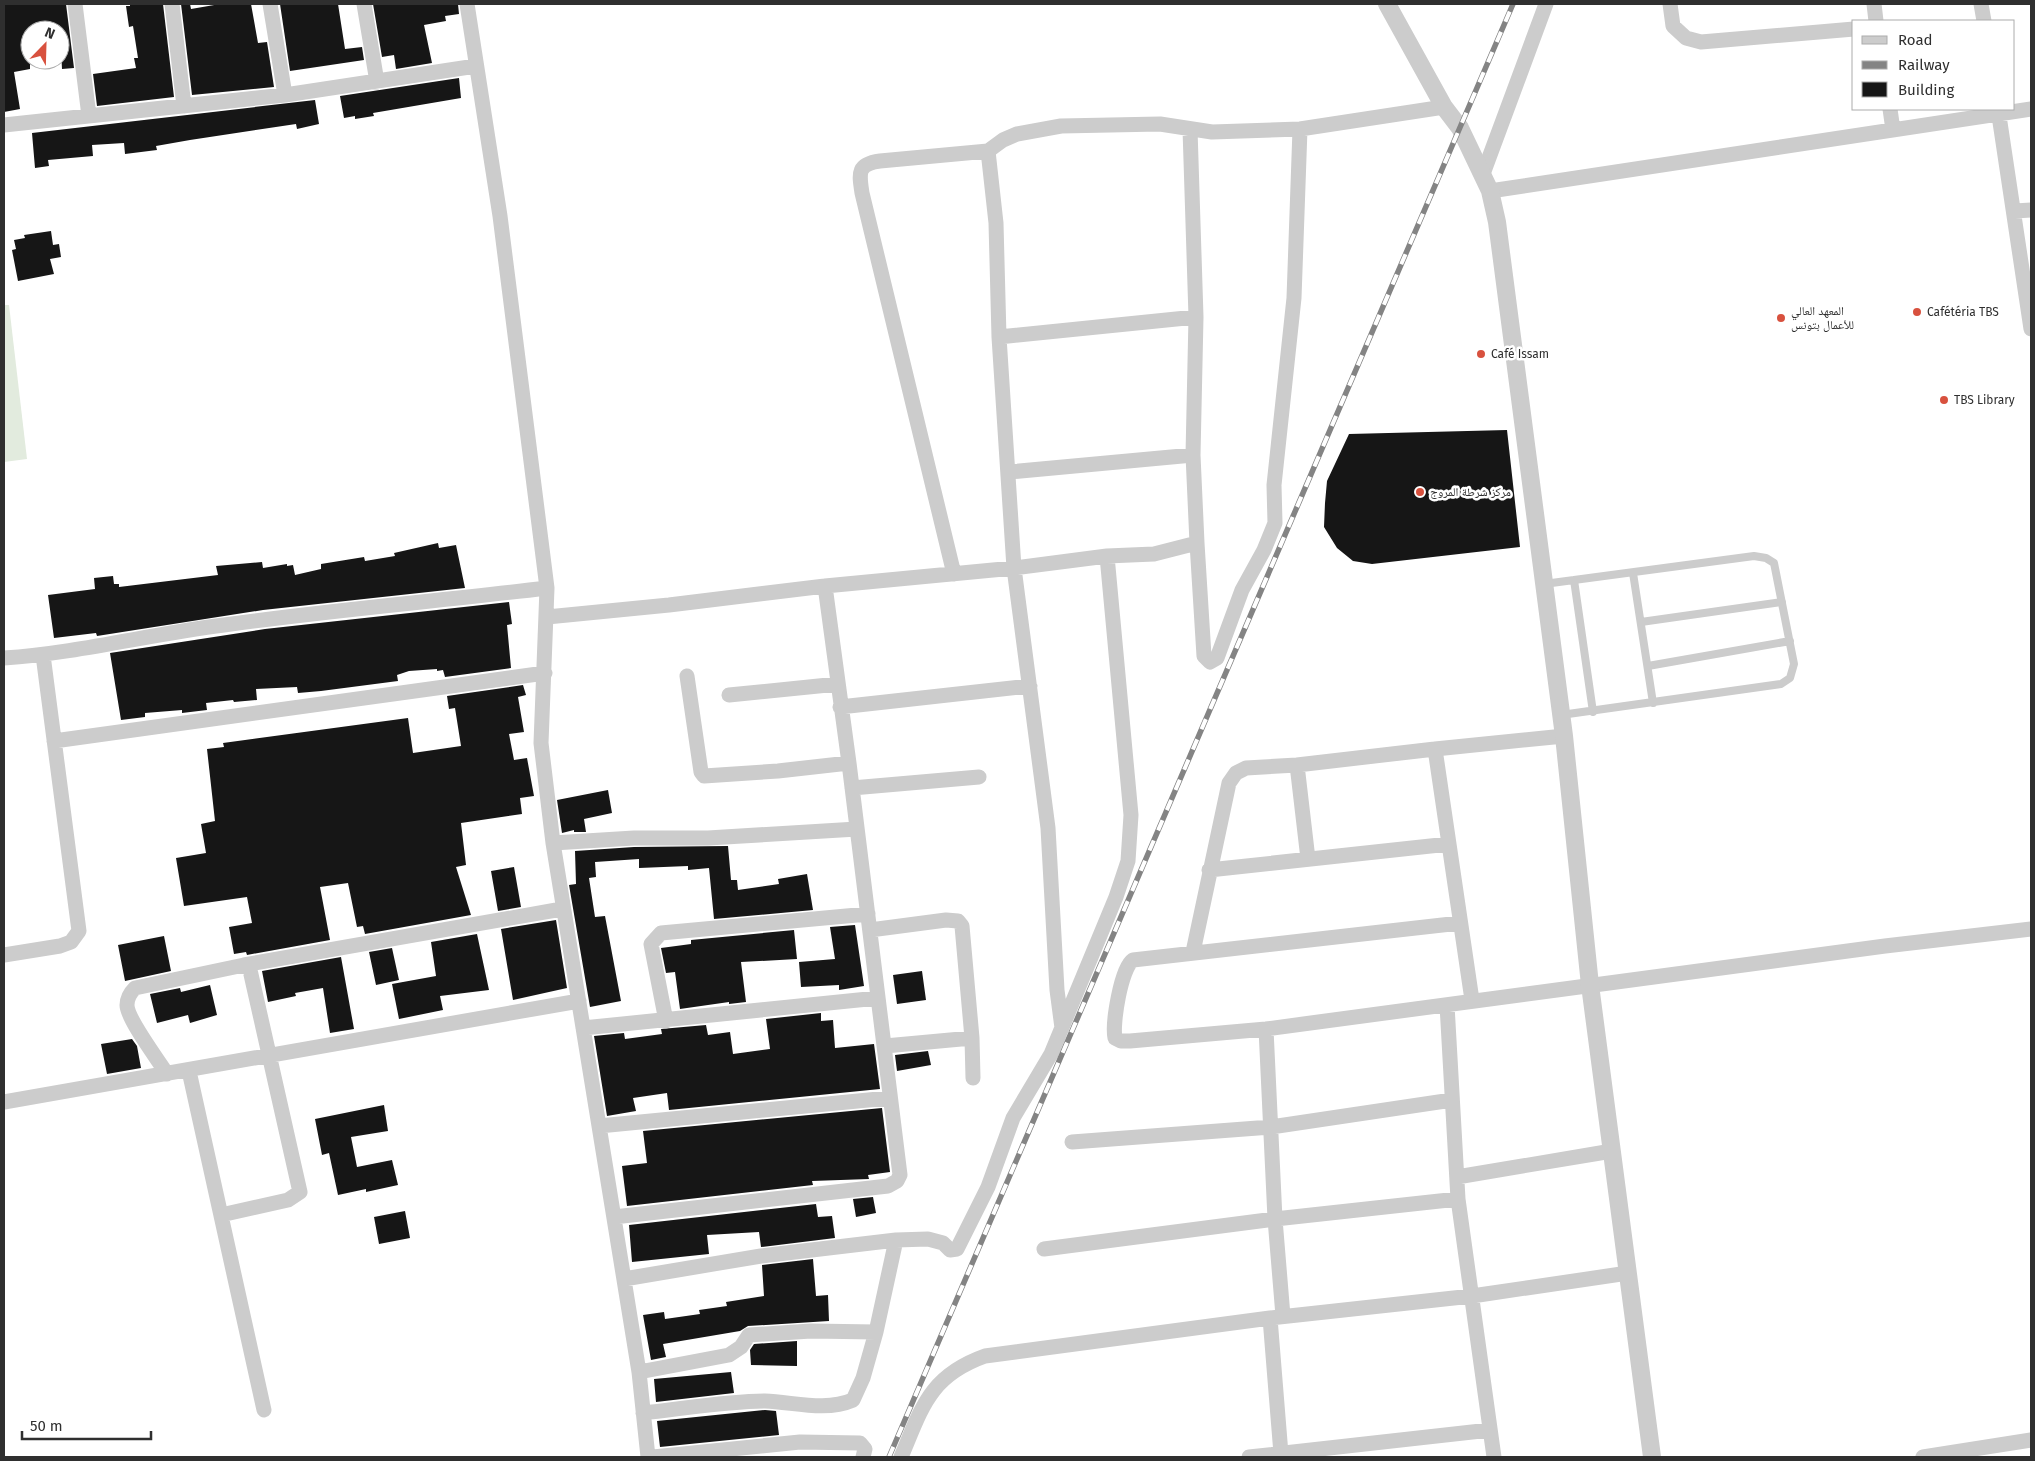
<svg xmlns="http://www.w3.org/2000/svg" width="2035" height="1461" viewBox="0 0 2035 1461" font-family="'Fira Sans','Noto Naskh Arabic',sans-serif">
	<style>
		.green { fill: #e2ebde }
		.building { fill: #161616 }
		.lines { fill: none; stroke-linecap: round; stroke-linejoin: round }
		.service { stroke: #ccc; stroke-width: 8 }
		.minor { stroke: #ccc; stroke-width: 15 }
		.tertiary { stroke: #ccc; stroke-width: 18 }
		.rail-casing { stroke: #848484; stroke-width: 5.5 }
		.rail { stroke: #fff; stroke-width: 4; stroke-dasharray: 11; stroke-linecap: butt }
		.poi-dot { fill: #d8513e; stroke: #fff; stroke-width: 2 }
		.labels { text-anchor: middle; stroke-width: 5; stroke-linejoin: round; paint-order: stroke }
		.poi-label { font-size: 12px; fill: #2f2f2f; stroke: #fff; text-anchor: start }
	</style>
	<rect width="100%" height="100%" fill="#fff"/>
	<path class="green" d="M 4,305 L 9,305 L 27,459 L 4,462 Z"/>
	<path class="building" d="M 4,4 L 66,4 L 74,68 L 62,69 L 60,30 L 30,30 L 30,69 L 14,72 L 20,109 L 4,112 Z
		M 130,4 L 163,4 L 174,97 L 97,106 L 93,74 L 136,68 L 134,58 L 138,58 L 133,26 L 129,27 L 126,6 L 130,6 Z
		M 181,4 L 190,4 L 191,9 L 220,4 L 251,4 L 258,43 L 267,42 L 274,87 L 192,95 Z
		M 280,4 L 338,4 L 345,49 L 362,47 L 364,60 L 290,71 Z
		M 373,4 L 458,4 L 459,14 L 445,16 L 446,21 L 424,25 L 432,63 L 396,69 L 394,55 L 382,57 Z
		M 459,78 L 461,98 L 373,113 L 374,116 L 355,119 L 355,116 L 344,118 L 340,96 Z
		M 315,100 L 319,124 L 297,129 L 296,124 L 190,140 L 156,146 L 157,150 L 125,154 L 124,143 L 92,145 L 93,156 L 48,160 L 49,166 L 35,168 L 32,133 Z
		M 51,231 L 53,245 L 59,244 L 61,257 L 50,259 L 54,274 L 18,281 L 12,250 L 16,249 L 14,240 L 25,238 L 24,235 Z
		M 1507,430 L 1520,547 L 1372,564 L 1353,561 L 1337,548 L 1324,527 L 1325,503 L 1327,481 L 1349,434 Z
		M 438,543 L 439,548 L 456,545 L 465,588 L 263,610 L 97,636 L 96,633 L 54,638 L 48,595 L 95,589 L 94,578 L 113,576 L 114,584 L 119,584 L 119,587 L 218,575 L 216,566 L 262,562 L 263,568 L 287,564 L 287,566 L 293,565 L 295,575 L 321,569 L 321,564 L 364,557 L 365,561 L 395,556 L 394,553 Z
		M 509,602 L 512,624 L 507,625 L 511,668 L 445,677 L 443,670 L 437,671 L 437,669 L 409,671 L 397,675 L 398,681 L 321,691 L 298,693 L 297,687 L 256,689 L 257,700 L 234,702 L 233,700 L 206,703 L 207,710 L 182,713 L 182,710 L 145,713 L 145,717 L 121,720 L 110,653 L 265,629 Z
		M 523,685 L 526,695 L 518,697 L 524,732 L 509,734 L 514,760 L 527,758 L 534,796 L 520,798 L 522,814 L 461,823 L 466,865 L 456,867 L 471,915 L 365,934 L 363,926 L 357,927 L 348,883 L 320,887 L 330,940 L 247,955 L 246,952 L 234,954 L 229,927 L 252,923 L 247,897 L 184,906 L 176,858 L 206,853 L 201,824 L 215,821 L 207,749 L 224,747 L 223,743 L 408,718 L 413,753 L 461,746 L 455,708 L 449,709 L 447,696 Z
		M 608,790 L 612,813 L 584,819 L 586,832 L 574,832 L 574,830 L 562,833 L 557,800 Z
		M 728,846 L 731,880 L 737,880 L 738,890 L 779,884 L 778,879 L 807,874 L 813,910 L 714,919 L 709,868 L 688,870 L 688,866 L 639,868 L 639,859 L 595,862 L 596,877 L 589,878 L 595,917 L 605,916 L 621,1001 L 590,1007 L 569,885 L 576,884 L 575,851 L 634,847 Z
		M 514,867 L 521,907 L 498,911 L 491,871 Z
		M 556,920 L 567,988 L 513,1000 L 501,929 Z
		M 855,925 L 864,986 L 839,990 L 839,985 L 801,987 L 799,962 L 835,959 L 830,927 Z
		M 794,930 L 797,959 L 741,962 L 746,1002 L 729,1004 L 729,1002 L 680,1009 L 675,972 L 666,973 L 661,948 L 691,944 L 691,940 Z
		M 477,934 L 489,990 L 440,996 L 443,1010 L 399,1019 L 392,984 L 436,976 L 431,942 Z
		M 164,936 L 171,971 L 125,981 L 118,945 Z
		M 392,948 L 399,980 L 376,985 L 369,952 Z
		M 341,957 L 354,1029 L 330,1033 L 323,988 L 295,993 L 296,996 L 268,1002 L 262,971 Z
		M 922,971 L 926,1000 L 897,1004 L 893,975 Z
		M 210,985 L 217,1015 L 190,1023 L 188,1015 L 157,1023 L 150,994 L 180,988 L 181,992 Z
		M 821,1013 L 821,1021 L 833,1020 L 835,1048 L 874,1044 L 880,1089 L 669,1110 L 667,1093 L 633,1098 L 636,1111 L 607,1116 L 594,1036 L 624,1033 L 625,1039 L 662,1034 L 661,1029 L 706,1025 L 708,1035 L 730,1032 L 733,1054 L 770,1049 L 766,1019 Z
		M 132,1039 L 137,1046 L 141,1068 L 107,1074 L 101,1044 Z
		M 928,1051 L 931,1065 L 897,1071 L 895,1055 Z
		M 384,1105 L 388,1131 L 351,1137 L 357,1167 L 392,1160 L 398,1185 L 366,1192 L 366,1189 L 338,1195 L 329,1153 L 322,1155 L 315,1119 Z
		M 882,1108 L 890,1172 L 868,1175 L 869,1179 L 812,1181 L 813,1185 L 627,1206 L 622,1166 L 647,1163 L 643,1131 Z
		M 873,1197 L 876,1213 L 856,1217 L 853,1199 Z
		M 816,1204 L 818,1217 L 832,1216 L 835,1238 L 761,1247 L 759,1232 L 707,1235 L 709,1254 L 632,1262 L 629,1225 Z
		M 405,1211 L 410,1238 L 379,1244 L 374,1217 Z
		M 813,1259 L 816,1296 L 828,1295 L 829,1321 L 748,1326 L 740,1331 L 663,1344 L 666,1357 L 651,1360 L 643,1315 L 664,1312 L 665,1319 L 700,1314 L 699,1310 L 727,1306 L 726,1302 L 764,1296 L 762,1265 Z
		M 797,1341 L 797,1366 L 751,1365 L 750,1350 L 754,1344 Z
		M 731,1372 L 734,1393 L 656,1402 L 654,1379 Z
		M 765,1410 L 776,1411 L 779,1435 L 660,1447 L 657,1421 Z"/>
	<g class="lines">
		<path class="service" d="M 1633,573 L 1653,703
			M 1574,580 L 1593,712
			M 1544,584 L 1754,556 L 1766,558 L 1774,563 L 1794,664 L 1790,678 L 1781,684 L 1561,715
			M 1641,622 L 1782,602
			M 1648,666 L 1790,641"/>
		<path class="minor" d="M 75,4 L 89,116
			M 172,4 L 184,106
			M 270,4 L 285,95
			M 364,4 L 377,82
			M 467,4 L 500,216 L 547,588 L 541,743 L 553,843 L 639,1372 L 648,1457
			M 1670,4 L 1673,26 L 1686,38 L 1701,42 L 1854,29
			M 1874,4 L 1876,21
			M 1981,4 L 1984,21
			M 1890,109 L 1893,130
			M 1998,109 L 2031,329
			M 4,125 L 285,95 L 476,66
			M 988,151 L 996,223 L 999,337 L 1014,568 L 1048,828 L 1057,990 L 1062,1028
			M 1483,174 L 1546,4
			M 1490,191 L 2031,109
			M 2015,211 L 2031,210
			M 999,337 L 1196,317
			M 1009,472 L 1193,455
			M 1197,543 L 1204,656 L 1210,662 L 1217,658 L 1242,590 L 1264,550 L 1275,523 L 1274,485 L 1294,298 L 1300,129
			M 954,574 L 862,193 C 859,173 857,164 880,161 L 988,151 L 1003,140 L 1017,134 L 1061,126 L 1160,124 L 1212,132 L 1300,129 L 1444,107
			M 547,617 L 669,605 L 825,586 L 1014,568 L 1107,556 L 1154,554 L 1197,543 L 1193,455 L 1196,317 L 1190,129
			M 4,658 C 78,653 151,634 224,625 C 331,610 440,601 547,588
			M 687,676 L 701,772 L 704,776 L 778,771 L 849,763
			M 729,695 L 838,684
			M 840,707 L 1030,686
			M 54,741 L 545,673
			M 1297,765 L 1308,859
			M 852,788 L 979,777
			M 553,843 L 634,838 L 708,838 L 857,829
			M 1209,870 L 1449,844
			M 1460,923 L 1133,960 C 1121,968 1112,1024 1115,1038 L 1121,1041 L 1130,1041 L 1266,1029 L 1885,946 L 2031,929
			M 870,930 L 946,920 L 958,921 L 962,926 L 972,1038 L 973,1078
			M 1193,952 L 1229,783 L 1236,773 L 1246,768 L 1297,765 L 1435,749
			M 4,955 L 60,946 L 71,942 L 79,931 L 43,655
			M 244,965 L 562,909
			M 1472,1000 L 1435,749 L 1564,736
			M 1447,1005 L 1458,1199 L 1494,1457
			M 666,1021 L 651,944 L 661,933 L 868,914
			M 583,1028 L 878,998
			M 1266,1029 L 1275,1219 L 1283,1316
			M 885,1046 L 972,1038
			M 189,1071 L 264,1410
			M 167,1074 C 159,1061 127,1019 127,1005 C 127,998 130,993 135,988 L 244,965 L 250,970 L 300,1192 L 288,1200 L 221,1215
			M 4,1102 L 579,1001
			M 599,1126 L 889,1098
			M 1072,1142 L 1271,1127 L 1452,1100
			M 1457,1177 L 1612,1151
			M 614,1217 L 888,1186 L 897,1181 L 900,1175 L 849,763 L 825,586
			M 1044,1249 L 1275,1219 L 1458,1199
			M 624,1279 L 761,1256 L 896,1240 L 928,1239 L 943,1243 L 950,1250 L 957,1249 L 988,1187 L 1013,1118 L 1051,1054 L 1116,897 L 1128,861 L 1131,815 L 1107,556
			M 1270,1318 L 1281,1454
			M 639,1372 L 729,1355 L 741,1347 L 749,1335 L 811,1331 L 876,1332
			M 643,1413 C 681,1409 728,1401 765,1401 C 794,1402 825,1412 853,1400 L 863,1378 L 876,1332 L 896,1240
			M 653,1457 L 800,1442 L 860,1443 L 865,1449 L 863,1457
			M 901,1457 C 922,1408 929,1376 985,1356 L 1270,1318 L 1472,1296 L 1628,1273
			M 1249,1457 L 1490,1430
			M 1923,1457 L 2031,1440"/>
		<path class="tertiary" d="M 1387,4 L 1444,107 L 1460,128 L 1490,191 L 1497,222 L 1564,736 L 1590,985 L 1652,1457"/>
		<defs>
			<path id="rail" d="M 889,1457 L 1513,4"/>
		</defs>
		<use href="#rail" class="rail-casing"/>
		<use href="#rail" class="rail"/>
	</g>
	<g class="poi-dot">
		<circle cx="1917" cy="312" r="5"/>
		<circle cx="1781" cy="318" r="5"/>
		<circle cx="1481" cy="354" r="5"/>
		<circle cx="1944" cy="400" r="5"/>
		<circle cx="1420" cy="492" r="5"/>
	</g>
	<g class="labels">
		<g class="poi-label">
			<text x="1791" y="315">المعهد العالي<tspan x="1791" dy="14">للأعمال بتونس</tspan></text>
			<text x="1927" y="316">Cafétéria TBS</text>
			<text x="1491" y="358">Café Issam</text>
			<text x="1954" y="404">TBS Library</text>
			<text x="1430" y="496">مركز شرطة المروج</text>
		</g>
	</g>
	<rect width="2035" height="1461" fill="none" stroke="#2f2f2f" stroke-width="10"/>
	<rect x="1852" y="20" width="162" height="90" fill="#ffffff" stroke="#acacac"/>
	<rect x="1862" y="36" width="25" height="8" fill="#cccccc" stroke="#acacac"/>
	<text x="1898" y="45" font-size="15" fill="#2f2f2f">Road</text>
	<rect x="1862" y="61" width="25" height="8" fill="#848484" stroke="#acacac"/>
	<text x="1898" y="70" font-size="15" fill="#2f2f2f">Railway</text>
	<rect x="1862" y="82" width="25" height="15" fill="#161616" stroke="#acacac"/>
	<text x="1898" y="95" font-size="15" fill="#2f2f2f">Building</text>
	<g transform="translate(45 45) rotate(23)"><circle r="24" fill="#ffffff" stroke="#acacac"/>
	<path d="M0-4L9 19L0 12L-9 19Z" fill="#d8513e"/>
	<text y="-8" font-size="14" font-weight="bold" text-anchor="middle" fill="#2f2f2f">N</text>
	</g>
	<path d="M22 1431v8h129v-8" fill="none" stroke="#2f2f2f" stroke-width="2.5"/>
	<text x="30" y="1431" font-size="15" fill="#2f2f2f" stroke="#ffffff" stroke-width="4" paint-order="stroke">50 m</text>
</svg>
